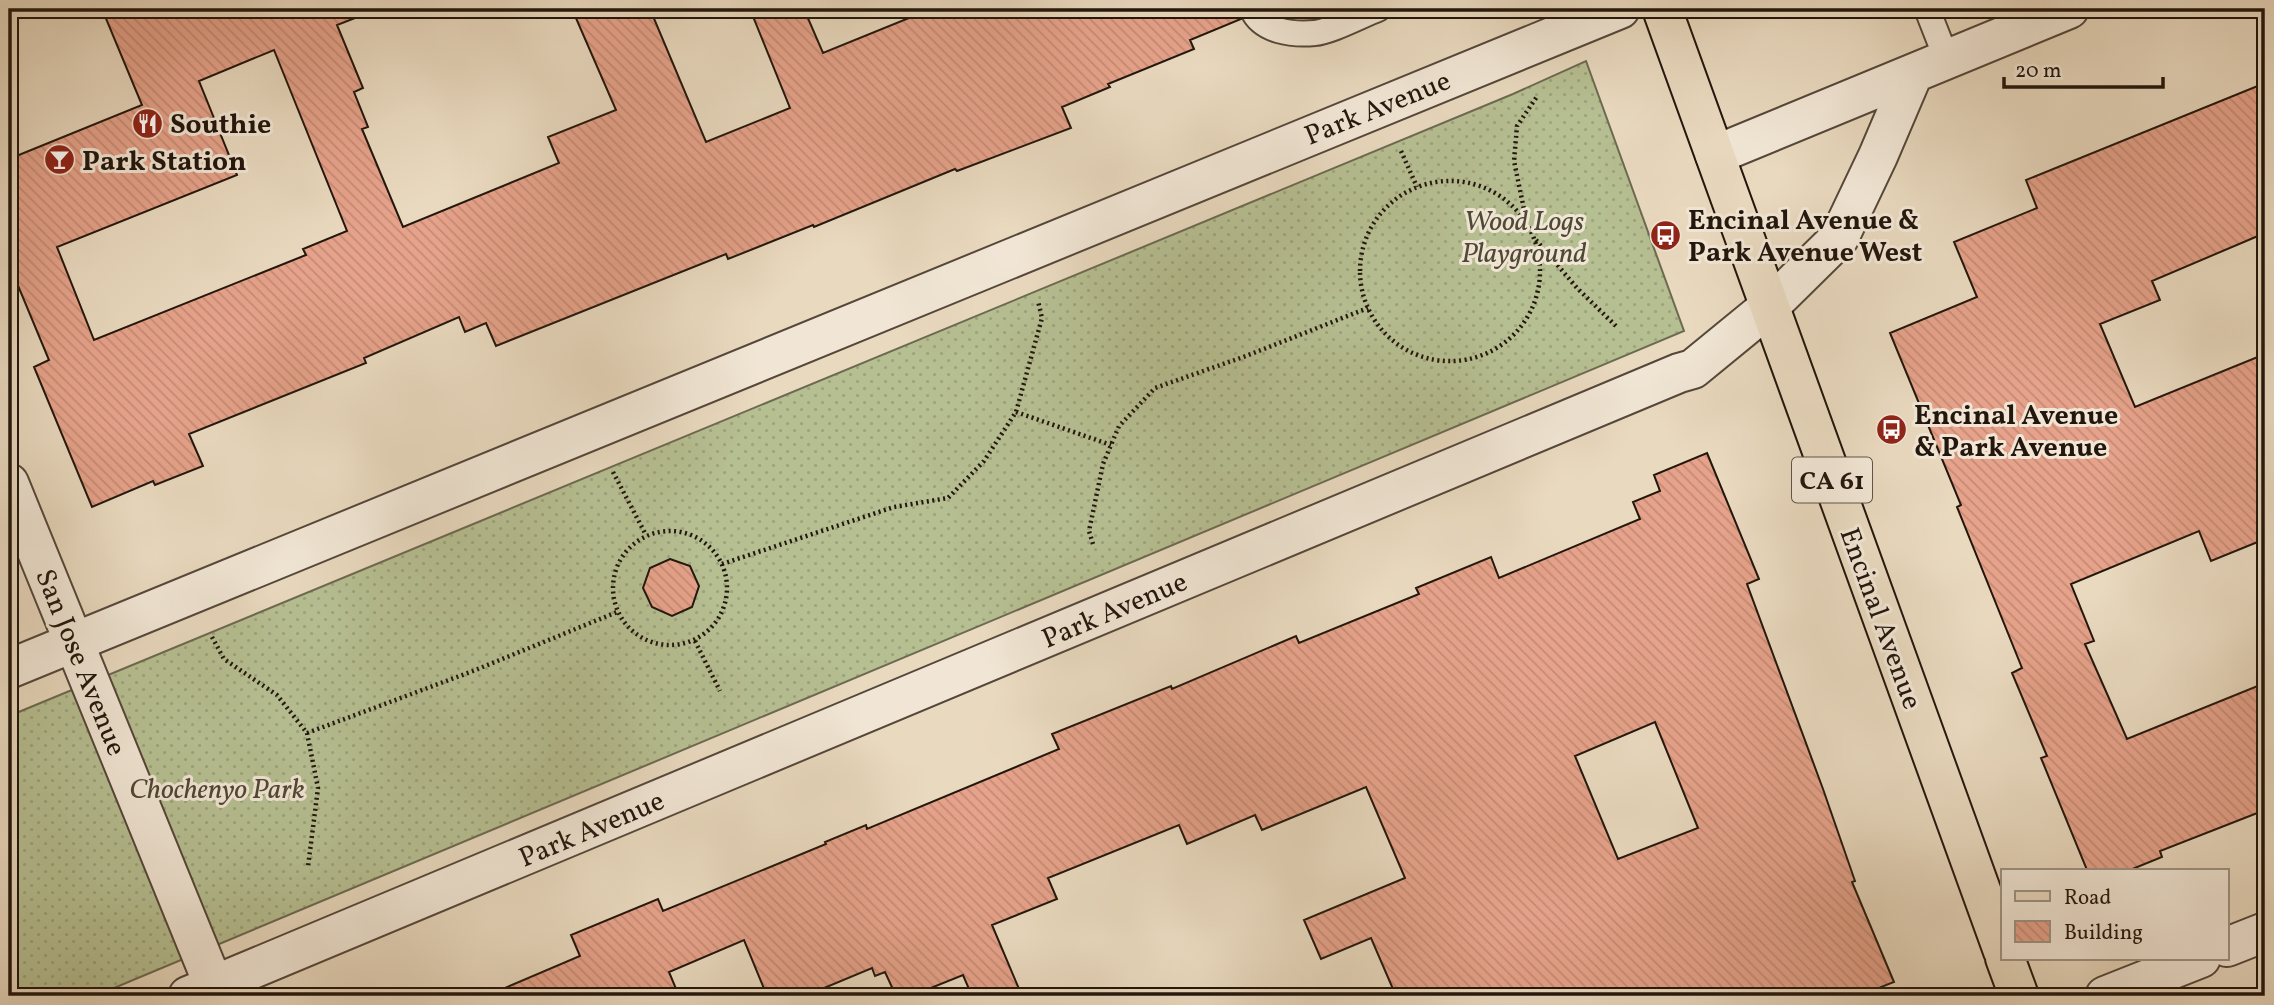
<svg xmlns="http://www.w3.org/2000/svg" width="2274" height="1005" viewBox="0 0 2274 1005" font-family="Vollkorn,serif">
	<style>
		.grass { fill: url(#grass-dots); stroke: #6c6a50; stroke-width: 2 }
		.building { fill: url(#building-back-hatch); stroke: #22160d; stroke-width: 2; fill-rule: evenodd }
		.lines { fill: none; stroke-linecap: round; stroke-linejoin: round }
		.service-casing { stroke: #54473a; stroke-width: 28 }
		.minor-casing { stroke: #54473a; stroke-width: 42 }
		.primary-casing { stroke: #22160d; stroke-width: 42 }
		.path { stroke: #22160d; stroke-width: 4.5; stroke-dasharray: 2 3.5; stroke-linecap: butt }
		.service { stroke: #f1e6d5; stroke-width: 24 }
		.minor { stroke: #f1e6d5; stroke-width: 38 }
		.primary { stroke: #e9d9bf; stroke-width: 38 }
		.labels { text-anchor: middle; stroke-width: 6; stroke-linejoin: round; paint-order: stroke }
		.shield { fill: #f1e6d5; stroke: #605449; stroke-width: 2 }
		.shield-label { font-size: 26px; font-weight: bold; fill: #22160d }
		.street-label { font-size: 28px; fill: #22160d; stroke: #f1e6d5 }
		.poi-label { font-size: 28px; font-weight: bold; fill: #22160d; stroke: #f1e6d5; text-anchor: start }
		.park-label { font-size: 28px; font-style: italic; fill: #4e4935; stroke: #f1e6d5 }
	</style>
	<defs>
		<pattern id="grass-dots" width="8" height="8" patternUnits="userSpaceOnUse" patternTransform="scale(1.75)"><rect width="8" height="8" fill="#b6bf92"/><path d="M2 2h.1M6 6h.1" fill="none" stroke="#9ca37d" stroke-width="1.8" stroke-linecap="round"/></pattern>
		<pattern id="building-back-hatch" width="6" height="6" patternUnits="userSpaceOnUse" patternTransform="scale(1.75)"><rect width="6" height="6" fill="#e6a28a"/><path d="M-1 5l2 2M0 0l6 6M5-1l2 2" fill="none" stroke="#c58b76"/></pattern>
	</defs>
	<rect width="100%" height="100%" fill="#e9d9bf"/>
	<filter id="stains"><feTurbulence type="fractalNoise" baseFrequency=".00286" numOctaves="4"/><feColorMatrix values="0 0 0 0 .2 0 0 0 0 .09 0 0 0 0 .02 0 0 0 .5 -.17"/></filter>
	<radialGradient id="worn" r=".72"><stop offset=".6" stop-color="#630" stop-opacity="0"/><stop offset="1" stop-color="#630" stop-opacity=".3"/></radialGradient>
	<path class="grass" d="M 1586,61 L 1684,331 L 95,996 L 9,996 L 9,716 L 1513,94 Z"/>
	<path class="building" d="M 102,9 L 373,9 L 373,11 L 337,25 L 363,88 L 354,92 L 368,127 L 362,129 L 403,227 L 559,163 L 548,137 L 616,110 L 572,9 L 650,9 L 706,142 L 790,108 L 750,9 L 804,9 L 823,53 L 931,9 L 1237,9 L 1241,19 L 1190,40 L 1194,49 L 1108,84 L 1110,87 L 1062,107 L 1071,128 L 957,171 L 955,169 L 814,227 L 813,225 L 728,259 L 726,254 L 496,346 L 486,323 L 465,332 L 459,317 L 364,358 L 366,363 L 189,434 L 203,466 L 155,485 L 153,481 L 92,507 L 34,367 L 49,360 L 9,264 L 9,159 L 142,105 ZM 274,50 L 347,231 L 303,249 L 306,255 L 94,340 L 57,247 L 237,175 L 199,81 Z
		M 2265,83 L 2265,233 L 2152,281 L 2160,300 L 2100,324 L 2135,407 L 2265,354 L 2265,539 L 2211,561 L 2199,531 L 2071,584 L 2094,641 L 2085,644 L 2127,739 L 2265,683 L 2265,810 L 2160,851 L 2162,857 L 2130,870 L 2087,870 L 2041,758 L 2047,756 L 2012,673 L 2022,668 L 1957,507 L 1961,505 L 1890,333 L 1977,297 L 1954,242 L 2037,208 L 2026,180 Z
		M 1707,453 L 1759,579 L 1747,584 L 1823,789 L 1855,881 L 1852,882 L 1894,982 L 1881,987 L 1884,996 L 1396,996 L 1371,938 L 1321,959 L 1304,920 L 1405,878 L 1366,787 L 1262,830 L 1255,815 L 1187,844 L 1179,825 L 1048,878 L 1057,899 L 992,925 L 1022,996 L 972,996 L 963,975 L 911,996 L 896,996 L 885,972 L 875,976 L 872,968 L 805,996 L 767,996 L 744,940 L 669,972 L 679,996 L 486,996 L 580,956 L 571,935 L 658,899 L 663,911 L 826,844 L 825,842 L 866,825 L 867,829 L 1059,749 L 1052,734 L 1171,686 L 1172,689 L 1296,636 L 1299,643 L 1419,594 L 1416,588 L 1491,557 L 1499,578 L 1640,519 L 1633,502 L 1660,491 L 1654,475 ZM 1655,722 L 1698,828 L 1618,859 L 1575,756 Z
		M 670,559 L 690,566 L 699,586 L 692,607 L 672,616 L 652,607 L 643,588 L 650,568 Z"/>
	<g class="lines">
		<defs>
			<path id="service" d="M 1252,9 C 1262,32 1293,35 1315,33 C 1330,32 1362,15 1378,9
				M 1927,9 L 1947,60"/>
			<path id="minor" d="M 1715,155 L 2069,9
				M 9,483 L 218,996
				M 9,669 L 1620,9
				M 2227,947 L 2265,932
				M 188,996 L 1679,373 L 1693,369 L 1770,306 L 1839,238 L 1878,156 L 1913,74
				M 2105,996 L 2201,958"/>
			<path id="primary" d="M 1662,9 L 2003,951
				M 2005,958 L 2019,996"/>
		</defs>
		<use href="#service" class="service-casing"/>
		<use href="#minor" class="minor-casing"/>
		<use href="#primary" class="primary-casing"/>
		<path class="path" d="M 1401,151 L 1417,187
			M1360 271a90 90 0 1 1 180 0a90 90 0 1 1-180 0Z
			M 1526,219 L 1514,161 L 1517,126 L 1538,95
			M 1536,240 L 1577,288 L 1617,327
			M 1016,412 L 1111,445
			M 613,472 L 646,535
			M613 588a57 57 0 1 1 114 0a57 57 0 1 1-114 0Z
			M 1093,544 L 1089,531 L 1103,464 L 1119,426 L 1155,388 L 1246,356 L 1368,308
			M 722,564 L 894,507 L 948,498 L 984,461 L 1016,412 L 1042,318 L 1038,301
			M 212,637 L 224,659 L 277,695 L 307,733 L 318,788 L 308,867
			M 695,641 L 720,691
			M 307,733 L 473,671 L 617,612"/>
		<use href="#service" class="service"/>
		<use href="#minor" class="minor"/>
		<use href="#primary" class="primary"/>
	</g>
	<defs>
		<symbol id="restaurant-disc" viewBox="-11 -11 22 22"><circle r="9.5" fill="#8f2418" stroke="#f1e6d5"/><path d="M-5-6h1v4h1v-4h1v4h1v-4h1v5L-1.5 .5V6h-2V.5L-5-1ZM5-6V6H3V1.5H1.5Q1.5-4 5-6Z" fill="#fff"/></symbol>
		<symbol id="bar-disc" viewBox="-11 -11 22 22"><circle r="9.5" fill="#8f2418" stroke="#f1e6d5"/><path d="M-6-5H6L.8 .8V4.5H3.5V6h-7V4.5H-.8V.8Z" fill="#fff"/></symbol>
		<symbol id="bus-disc" viewBox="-11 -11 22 22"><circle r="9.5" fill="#8f2418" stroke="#f1e6d5"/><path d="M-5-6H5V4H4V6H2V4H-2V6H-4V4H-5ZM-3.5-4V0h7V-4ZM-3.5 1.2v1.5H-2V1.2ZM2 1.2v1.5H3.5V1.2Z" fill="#fff"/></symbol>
	</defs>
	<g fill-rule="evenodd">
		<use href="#restaurant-disc" x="130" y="106" width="35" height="35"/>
		<use href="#bar-disc" x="42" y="142" width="35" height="35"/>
		<use href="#bus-disc" x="1648" y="218" width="35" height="35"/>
		<use href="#bus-disc" x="1874" y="412" width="35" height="35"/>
	</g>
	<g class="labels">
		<rect class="shield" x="1792" y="457.5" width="80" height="45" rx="5"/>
		<g class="shield-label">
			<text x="1832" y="489">CA 61</text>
		</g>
		<g class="street-label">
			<text transform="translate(1377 107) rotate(-22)" y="10">Park Avenue</text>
			<text transform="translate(1114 609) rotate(-23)" y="10">Park Avenue</text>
			<text transform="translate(1882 618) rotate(70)" y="10">Encinal Avenue</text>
			<text transform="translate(82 662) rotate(68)" y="10">San Jose Avenue</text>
			<text transform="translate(591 828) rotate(-23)" y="10">Park Avenue</text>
		</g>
		<g class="poi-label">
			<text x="170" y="133">Southie</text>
			<text x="82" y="170">Park Station</text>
			<text x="1688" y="229">Encinal Avenue &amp;<tspan x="1688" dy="32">Park Avenue West</tspan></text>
			<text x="1914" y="424">Encinal Avenue<tspan x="1914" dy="32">&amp; Park Avenue</tspan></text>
		</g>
		<g class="park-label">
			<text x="1524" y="230">Wood Logs<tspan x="1524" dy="32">Playground</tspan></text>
			<text x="217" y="798">Chochenyo Park</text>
		</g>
	</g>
	<rect width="2274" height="1005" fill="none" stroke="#e9d9bf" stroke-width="35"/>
	<rect x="10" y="10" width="2253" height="984" fill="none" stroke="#22160d" stroke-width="3.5"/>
	<rect x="18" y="18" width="2239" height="970" fill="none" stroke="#22160d" stroke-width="2"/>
	<rect x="2001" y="869" width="228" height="91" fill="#f1e6d5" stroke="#9e9385" stroke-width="2"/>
	<rect x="2015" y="891" width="35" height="10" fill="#e9d9bf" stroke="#9e9385" stroke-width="2"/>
	<text x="2064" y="904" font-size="21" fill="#22160d">Road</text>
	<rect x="2015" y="921" width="35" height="21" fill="url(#building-back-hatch)" stroke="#9e9385" stroke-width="2"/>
	<text x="2064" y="939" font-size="21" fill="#22160d">Building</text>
	<path d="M2004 77v10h159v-10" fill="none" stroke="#22160d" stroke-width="3.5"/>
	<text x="2015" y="77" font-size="21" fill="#22160d" stroke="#f1e6d5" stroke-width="5" paint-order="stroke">20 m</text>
	<rect width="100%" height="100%" filter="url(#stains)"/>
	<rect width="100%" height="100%" fill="url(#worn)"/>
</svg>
